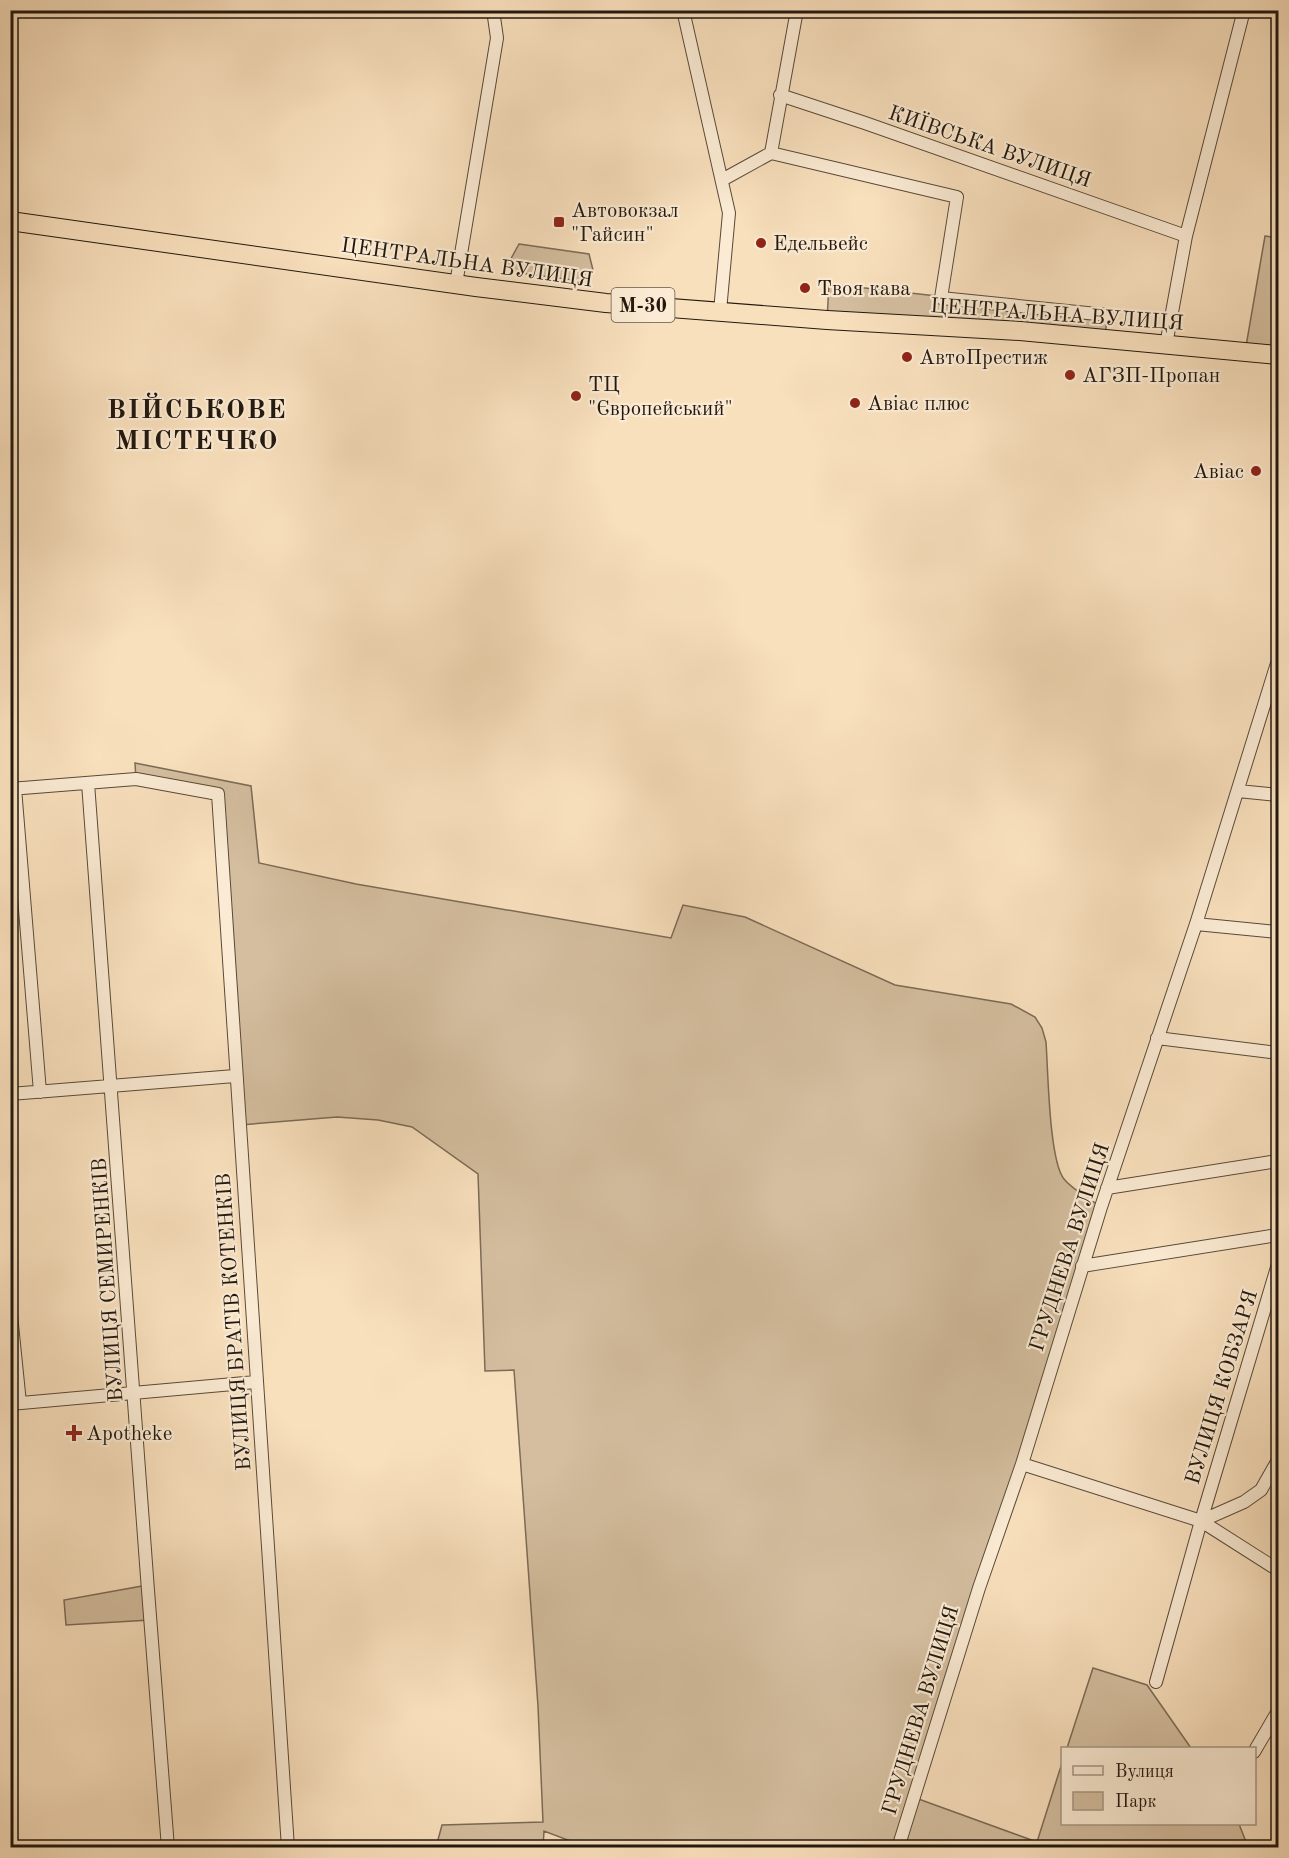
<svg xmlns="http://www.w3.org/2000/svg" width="1289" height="1858" viewBox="0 0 1289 1858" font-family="'Old Standard TT',serif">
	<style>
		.green { fill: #d4be9f; stroke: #7b6b57; stroke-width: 1.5 }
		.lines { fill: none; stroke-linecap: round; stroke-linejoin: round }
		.minor-casing { stroke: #584a3a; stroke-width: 14 }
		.highway-casing { stroke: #22180f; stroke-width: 20 }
		.minor { stroke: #fbebd4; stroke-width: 12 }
		.highway { stroke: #f9e0bd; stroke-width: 18 }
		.poi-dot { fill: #8f2418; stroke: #fbebd4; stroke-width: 2 }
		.labels { text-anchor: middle; stroke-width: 4.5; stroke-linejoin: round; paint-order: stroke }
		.shield { fill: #fbebd4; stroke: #63574a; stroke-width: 1.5 }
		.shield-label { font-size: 20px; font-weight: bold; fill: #22180f }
		.street-label { font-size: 21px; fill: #22180f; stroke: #fbebd4 }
		.poi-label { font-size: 21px; fill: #22180f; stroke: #fbebd4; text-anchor: start }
		.district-label { font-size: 27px; font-weight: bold; letter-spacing: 1.5px; fill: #22180f; stroke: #fbebd4 }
	</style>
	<rect width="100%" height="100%" fill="#f9e0bd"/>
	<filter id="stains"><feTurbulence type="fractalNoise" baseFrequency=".00333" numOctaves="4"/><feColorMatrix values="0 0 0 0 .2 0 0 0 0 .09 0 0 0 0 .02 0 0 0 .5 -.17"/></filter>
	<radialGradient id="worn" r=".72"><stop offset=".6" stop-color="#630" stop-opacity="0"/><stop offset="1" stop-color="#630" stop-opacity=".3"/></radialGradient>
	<path class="green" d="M 1265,236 L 1278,238 L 1278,355 L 1245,352 Z
		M 519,244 L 589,254 L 593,270 L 587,282 L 513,272 L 508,264 Z
		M 829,284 L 1107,315 L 1105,339 L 827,320 Z
		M 135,763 L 251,786 L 259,863 L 356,884 L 671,938 L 683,905 L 745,917 L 895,985 L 1011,1004 L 1035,1017 L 1042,1028 L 1046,1042 C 1048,1069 1049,1161 1064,1179 C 1073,1190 1090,1199 1101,1207 L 913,1797 L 1037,1842 L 1062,1763 L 1062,1824 L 1239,1824 L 1248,1847 L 589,1848 L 544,1831 L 543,1847 L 436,1847 L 442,1825 L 543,1822 L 538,1706 L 514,1370 L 485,1371 L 478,1174 L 412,1127 L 378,1120 L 337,1117 L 240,1125 L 218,794 L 136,779 Z
		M 148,1585 L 150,1620 L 66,1625 L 64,1600 Z
		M 1093,1668 L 1147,1685 L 1191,1748 L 1067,1748 Z"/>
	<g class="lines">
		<defs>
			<path id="minor" d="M 683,10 L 729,213 L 720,311
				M 780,95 L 865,123 L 1186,236
				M 771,153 L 797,10
				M 722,180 L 771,153 L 957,197 L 941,298 L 1107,315
				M 456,284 L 497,38 L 493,10
				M 1166,345 L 1186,236 L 1244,10
				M 88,783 C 117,1137 139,1493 168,1848
				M 15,788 L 40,1092
				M 10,789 L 136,779 L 218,794 L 288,1848
				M 1238,791 L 1278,795
				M 1196,924 L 1278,932
				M 1157,1038 L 1278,1053
				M 10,1094 L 235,1076
				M 1107,1188 L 1278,1161
				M 1082,1266 L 1278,1235
				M 10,1305 L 20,1403
				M 10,1404 L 256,1382
				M 1022,1464 L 1201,1521 L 1278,1570
				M 1201,1521 L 1244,1502 L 1261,1490 L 1278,1460
				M 1156,1682 L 1201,1521 L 1278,1264
				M 1254,1752 L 1278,1711
				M 898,1848 L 979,1588 L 1022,1464 L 1101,1207 L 1196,924 L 1278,660"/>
			<path id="highway" d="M 10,221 L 476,287 L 606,303 L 827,320 L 1020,331 L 1278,355"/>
		</defs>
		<use href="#minor" class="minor-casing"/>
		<use href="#highway" class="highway-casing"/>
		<use href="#minor" class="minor"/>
		<use href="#highway" class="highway"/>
	</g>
	<g class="poi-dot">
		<rect x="553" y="216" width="12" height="12" rx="3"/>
		<circle cx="761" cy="243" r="6"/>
		<circle cx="805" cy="288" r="6"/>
		<circle cx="907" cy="357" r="6"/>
		<circle cx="1070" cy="375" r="6"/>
		<circle cx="576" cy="396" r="6"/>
		<circle cx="855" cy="403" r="6"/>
		<circle cx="1256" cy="471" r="6"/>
		<path d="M71 1424h6v6h6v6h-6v6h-6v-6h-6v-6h6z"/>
	</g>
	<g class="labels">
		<rect class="shield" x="611.5" y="288" width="63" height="34" rx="4.5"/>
		<g class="shield-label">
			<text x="643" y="312">М-30</text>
		</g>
		<g class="street-label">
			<text transform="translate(990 146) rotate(19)" y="7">КИЇВСЬКА ВУЛИЦЯ</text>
			<text transform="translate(467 262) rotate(8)" y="7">ЦЕНТРАЛЬНА ВУЛИЦЯ</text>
			<text transform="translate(1057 314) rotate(4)" y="7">ЦЕНТРАЛЬНА ВУЛИЦЯ</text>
			<text transform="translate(1069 1247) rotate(-72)" y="7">ГРУДНЕВА ВУЛИЦЯ</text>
			<text transform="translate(107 1280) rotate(-94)" y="7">ВУЛИЦЯ СЕМИРЕНКІВ</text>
			<text transform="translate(233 1322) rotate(-94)" y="7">ВУЛИЦЯ БРАТІВ КОТЕНКІВ</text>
			<text transform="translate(1221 1387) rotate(-73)" y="7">ВУЛИЦЯ КОБЗАРЯ</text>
			<text transform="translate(920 1710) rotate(-73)" y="7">ГРУДНЕВА ВУЛИЦЯ</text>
		</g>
		<g class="poi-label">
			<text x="571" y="217">Автовокзал<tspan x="571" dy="24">"Гайсин"</tspan></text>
			<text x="773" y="250">Едельвейс</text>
			<text x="817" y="295">Твоя кава</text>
			<text x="919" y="364">АвтоПрестиж</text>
			<text x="1082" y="382">АГЗП-Пропан</text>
			<text x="588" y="391">ТЦ<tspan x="588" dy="24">"Європейський"</tspan></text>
			<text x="867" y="410">Авіас плюс</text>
			<text x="1244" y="478" text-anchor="end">Авіас</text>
			<text x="86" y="1440">Apotheke</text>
		</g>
		<g class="district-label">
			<text x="197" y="418">ВІЙСЬКОВЕ<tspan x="197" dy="31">МІСТЕЧКО</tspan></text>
		</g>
	</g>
	<rect width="1289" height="1858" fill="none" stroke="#f9e0bd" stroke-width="36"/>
	<rect x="12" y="12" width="1265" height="1834" fill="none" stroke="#22180f" stroke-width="3"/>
	<rect x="18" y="18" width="1253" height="1822" fill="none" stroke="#22180f" stroke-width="1.5"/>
	<rect x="1061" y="1747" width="195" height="78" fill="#fbebd4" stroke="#a49785" stroke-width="1.5"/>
	<rect x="1073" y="1766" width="30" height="9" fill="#fbebd4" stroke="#a49785" stroke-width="1.5"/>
	<text x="1115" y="1777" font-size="18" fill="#22180f">Вулиця</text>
	<rect x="1073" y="1792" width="30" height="18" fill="#d4be9f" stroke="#a49785" stroke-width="1.5"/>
	<text x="1115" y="1807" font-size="18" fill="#22180f">Парк</text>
	<rect width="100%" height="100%" filter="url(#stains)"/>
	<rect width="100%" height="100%" fill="url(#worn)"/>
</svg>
